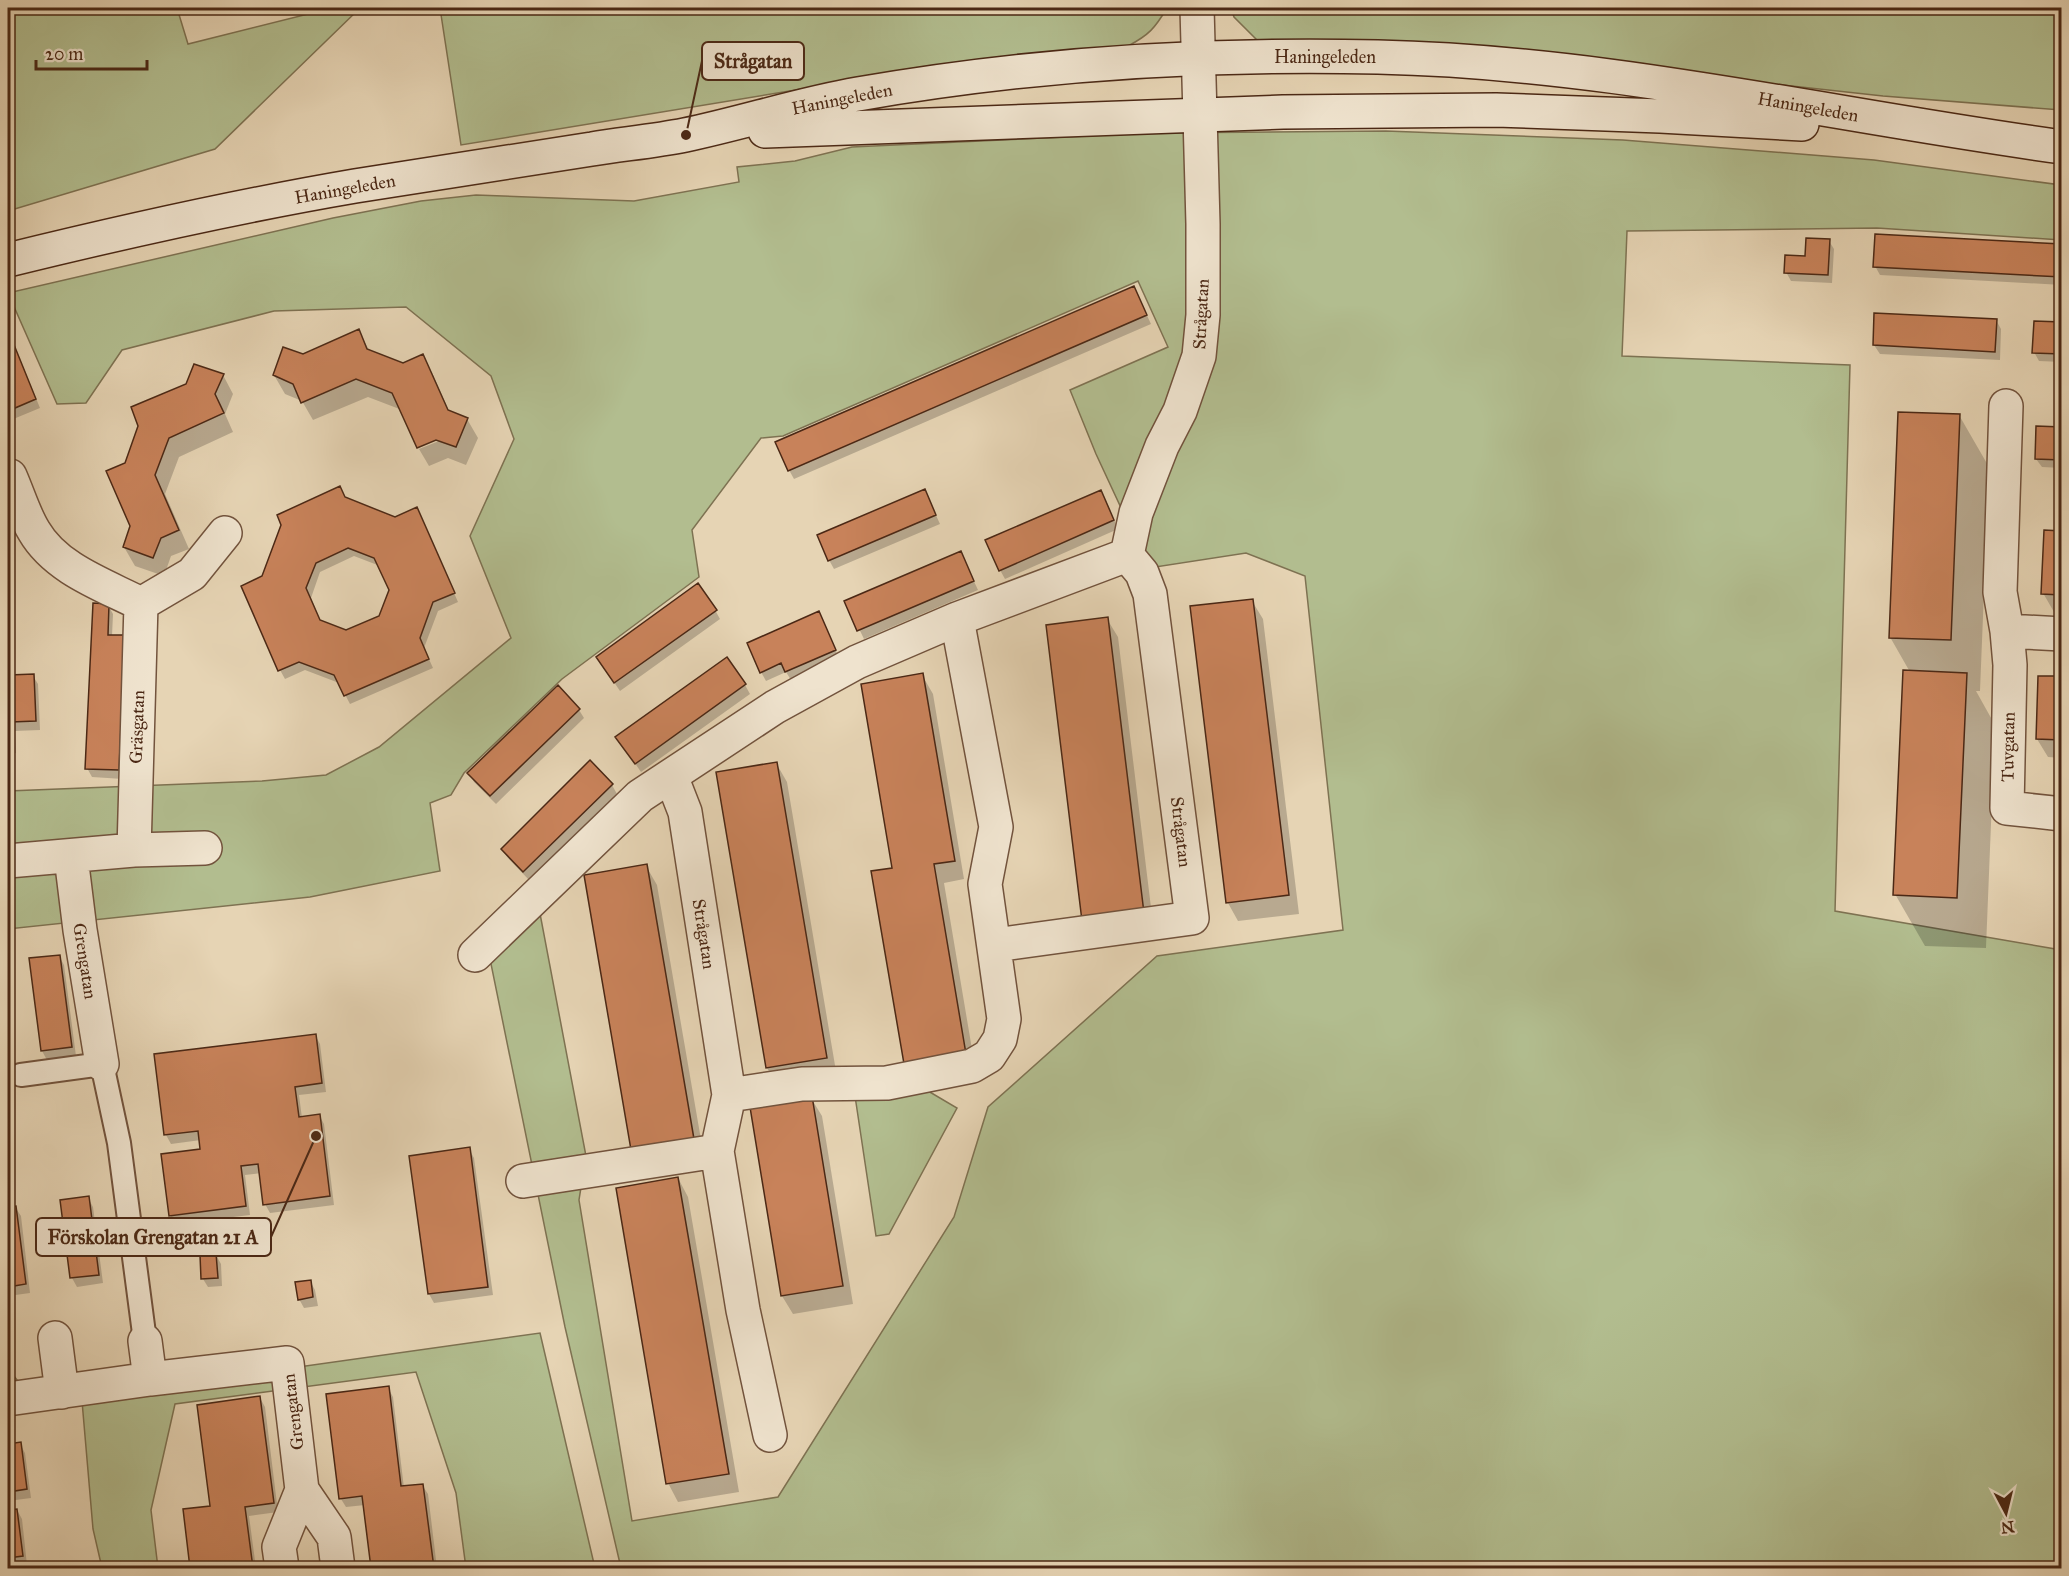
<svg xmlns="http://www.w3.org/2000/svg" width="2069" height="1576" viewBox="0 0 2069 1576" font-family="'IM FELL Great Primer',serif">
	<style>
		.green { fill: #b2bd8f; stroke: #7e7252; stroke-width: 1.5 }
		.shadow { fill: #0003; fill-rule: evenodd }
		.building { fill: #c8825a; stroke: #4b2815; stroke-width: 1.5; fill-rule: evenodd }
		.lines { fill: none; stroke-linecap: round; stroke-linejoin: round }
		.lane-casing { stroke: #72533d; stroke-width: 26 }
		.street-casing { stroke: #72533d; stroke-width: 36 }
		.secondary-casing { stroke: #4b2815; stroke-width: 36 }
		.lane { stroke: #efe3ce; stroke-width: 22 }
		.street { stroke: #efe3ce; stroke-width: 33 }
		.secondary { stroke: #efe3ce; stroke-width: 33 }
		.labels { text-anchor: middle; stroke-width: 4.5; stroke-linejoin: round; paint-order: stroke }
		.street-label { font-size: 18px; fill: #4b2815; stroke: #efe3ce }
		.leader { fill: none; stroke: #4b2815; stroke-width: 2 }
		.callout-dot { fill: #4b2815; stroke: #efe3ce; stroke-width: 2 }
		.callout { fill: #efe3ce; stroke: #4b2815; stroke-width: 2 }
		.callout-label { font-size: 20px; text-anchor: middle; font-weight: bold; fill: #4b2815 }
	</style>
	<rect width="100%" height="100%" fill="#e6d4b4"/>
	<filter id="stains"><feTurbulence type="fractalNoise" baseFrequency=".00333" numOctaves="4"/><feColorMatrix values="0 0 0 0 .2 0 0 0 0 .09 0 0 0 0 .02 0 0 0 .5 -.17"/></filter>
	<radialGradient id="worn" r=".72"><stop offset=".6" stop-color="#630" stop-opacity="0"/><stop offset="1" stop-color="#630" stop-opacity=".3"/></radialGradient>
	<path class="green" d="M 8,8 L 177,8 L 188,44 L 332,8 L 360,8 L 215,149 L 8,211 Z
		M 440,8 L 1167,8 C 1155,28 1149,35 1128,46 L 869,78 L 461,145 Z
		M 1231,8 L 2061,8 L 2061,110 L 1883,96 L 1387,42 L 1258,41 L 1234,17 Z
		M 1386,131 L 1623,140 L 1874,160 L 2061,185 L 2061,240 L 1877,228 L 1627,231 L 1622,356 L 1850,365 L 1835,911 L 2061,950 L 2061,1568 L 621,1568 L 565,1327 L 490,959 L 538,903 L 586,1156 L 579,1200 L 632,1521 L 778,1497 L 954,1217 L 988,1107 L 1157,956 L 1343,930 L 1305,576 L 1246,553 L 1149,568 L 1096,454 L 1070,390 L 1168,347 L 1138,281 L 783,436 L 761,438 L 692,530 L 699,577 L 562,679 L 464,773 L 451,795 L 430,803 L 440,871 L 310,897 L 8,929 L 8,791 L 262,781 L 326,775 L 379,747 L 511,638 L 470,536 L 514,439 L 491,376 L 406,307 L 274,311 L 122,350 L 86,403 L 57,404 L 8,293 L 333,218 L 421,201 L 476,195 L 634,201 L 739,182 L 737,167 L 795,161 L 852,147 L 1152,133 Z
		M 923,1088 L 957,1108 L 889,1234 L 876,1236 L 855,1096 Z
		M 540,1333 L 595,1568 L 466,1568 L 456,1493 L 416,1372 L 175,1404 L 151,1510 L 158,1568 L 102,1568 L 93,1529 L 82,1401 L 8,1413 L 8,1368 L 20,1384 L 85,1397 Z"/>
	<path class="shadow" d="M 1829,241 L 1834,249 L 1832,283 L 1791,281 L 1786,272 Z
		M 2062,245 L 2062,285 L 1880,275 L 1875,266 Z
		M 1134,288 L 1151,324 L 794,479 L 789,470 Z
		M 1996,320 L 2001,329 L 2000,360 L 1880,354 L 1874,345 Z
		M 2062,324 L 2062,362 L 2039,361 L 2034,352 Z
		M 8,330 L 40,408 L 11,420 L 8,414 Z
		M 359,331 L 370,352 L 403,364 L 423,356 L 433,375 L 450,413 L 467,419 L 478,438 L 466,465 L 448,458 L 429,466 L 419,449 L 444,439 L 402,410 L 368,397 L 313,420 L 302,401 L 285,394 L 274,375 L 303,356 Z
		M 223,375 L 233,394 L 225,414 L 233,432 L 179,457 L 165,494 L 189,549 L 171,556 L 164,576 L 135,566 L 124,547 L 132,526 L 126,464 Z
		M 1959,415 L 1989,467 L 1980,691 L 1976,691 L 1995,725 L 1986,948 L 1925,946 L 1895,894 L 1910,672 L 1890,637 Z
		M 2062,429 L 2062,468 L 2042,467 L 2036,459 Z
		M 346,499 L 395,519 L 421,518 L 458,602 L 438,611 L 424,648 L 433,668 L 350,704 L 339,683 L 305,670 L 285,679 L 280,670 L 263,577 ZM 354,556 L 380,566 L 390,590 L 380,617 L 346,632 L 321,622 L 311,598 L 320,572 Z
		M 929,500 L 940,524 L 834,569 L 829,560 Z
		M 1106,501 L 1118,529 L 1005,579 L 1000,570 Z
		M 2062,532 L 2062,612 L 2054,612 L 2043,593 Z
		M 965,562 L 978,590 L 864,639 L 846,602 Z
		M 1252,601 L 1263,619 L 1299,914 L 1238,921 L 1228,903 Z
		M 108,605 L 113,614 L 112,636 L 125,637 L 123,779 L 92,777 L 87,768 Z
		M 715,610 L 720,619 L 620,691 L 603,666 Z
		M 1107,619 L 1118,637 L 1154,932 L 1094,939 Z
		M 823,622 L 840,660 L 791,680 L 786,672 L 766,681 L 761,672 Z
		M 922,675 L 933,694 L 964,879 L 944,883 L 976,1073 L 916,1082 L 893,869 Z
		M 33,676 L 38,684 L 40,730 L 15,731 L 16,753 L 8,754 L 8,689 L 11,689 Z
		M 2062,678 L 2062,758 L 2048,757 L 2037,739 Z
		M 745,685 L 750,694 L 641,772 L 623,746 Z
		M 579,710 L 584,718 L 496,804 L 474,782 L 469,773 Z
		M 776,763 L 787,782 L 837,1077 L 778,1086 L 767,1068 Z
		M 612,785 L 617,794 L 529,880 L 508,858 L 502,850 Z
		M 646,866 L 657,885 L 704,1157 L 644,1168 Z
		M 59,956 L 64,965 L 76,1056 L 47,1060 L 42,1051 Z
		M 315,1035 L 320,1044 L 326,1092 L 299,1095 L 302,1118 L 319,1115 L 324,1124 L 334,1205 L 270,1213 L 265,1204 L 261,1173 L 245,1175 L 250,1215 L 175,1224 L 170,1215 L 202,1150 L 201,1140 L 171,1144 L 166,1135 Z
		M 811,1098 L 822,1116 L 853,1304 L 793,1314 L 782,1296 L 751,1108 Z
		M 469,1149 L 474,1158 L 493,1295 L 434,1303 L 429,1294 Z
		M 678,1178 L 688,1197 L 739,1492 L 678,1502 L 668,1483 Z
		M 88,1198 L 93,1207 L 103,1283 L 77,1287 L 72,1278 Z
		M 15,1207 L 21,1216 L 30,1293 L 8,1296 L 8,1208 Z
		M 216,1255 L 221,1264 L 222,1286 L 208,1287 L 203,1279 Z
		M 310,1281 L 315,1290 L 318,1306 L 304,1308 L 299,1299 Z
		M 388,1388 L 393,1397 L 404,1488 L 422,1485 L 428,1494 L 437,1568 L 373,1568 L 365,1505 L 346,1507 L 341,1499 Z
		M 260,1398 L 265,1407 L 278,1512 L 249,1516 L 256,1568 L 192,1568 L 184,1510 L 212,1507 Z
		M 20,1444 L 25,1453 L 31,1498 L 8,1501 L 8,1445 Z
		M 17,1510 L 22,1519 L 27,1565 L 8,1567 L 8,1511 Z"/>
	<path class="building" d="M 1875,234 L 2062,244 L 2062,277 L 1873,267 Z
		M 1806,238 L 1830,239 L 1828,275 L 1784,273 L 1785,255 L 1805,256 Z
		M 1134,286 L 1147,315 L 788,471 L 775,442 Z
		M 1874,313 L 1997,319 L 1995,352 L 1873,345 Z
		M 2034,321 L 2062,322 L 2062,354 L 2032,353 Z
		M 359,329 L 367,349 L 403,363 L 423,354 L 448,410 L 468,418 L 456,447 L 436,440 L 417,448 L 392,393 L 356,379 L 301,403 L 293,384 L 273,375 L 283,347 L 303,354 Z
		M 8,330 L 36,399 L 8,411 Z
		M 194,364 L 224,374 L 215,394 L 224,413 L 169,438 L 155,475 L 179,530 L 161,538 L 153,558 L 123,547 L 130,526 L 106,471 L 125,463 L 138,426 L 131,407 L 186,384 Z
		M 1898,412 L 1960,414 L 1951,640 L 1889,638 Z
		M 2036,426 L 2062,427 L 2062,460 L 2035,459 Z
		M 340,486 L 345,497 L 395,517 L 417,507 L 455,593 L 433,602 L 420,638 L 429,659 L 344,696 L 334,675 L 299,662 L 278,671 L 241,586 L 262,576 L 281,525 L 277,515 ZM 348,548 L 374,558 L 389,590 L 379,616 L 346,630 L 320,620 L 306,588 L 316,563 Z
		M 925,489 L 936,515 L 828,561 L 817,535 Z
		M 1101,490 L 1114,520 L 999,571 L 985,540 Z
		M 2044,530 L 2062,531 L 2062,595 L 2041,594 Z
		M 961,551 L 974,581 L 857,631 L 844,601 Z
		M 698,583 L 717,610 L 614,683 L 596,657 Z
		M 1253,599 L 1289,895 L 1226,903 L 1190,606 Z
		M 93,603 L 109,604 L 108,635 L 125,635 L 119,770 L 85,769 Z
		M 819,611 L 836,650 L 785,672 L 781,663 L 760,673 L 747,643 Z
		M 1108,617 L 1144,913 L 1082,921 L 1046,625 Z
		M 727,657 L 746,684 L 635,764 L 615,737 Z
		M 1903,670 L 1967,673 L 1957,898 L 1893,895 Z
		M 923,673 L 955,861 L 934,864 L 966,1054 L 904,1064 L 871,871 L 892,868 L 861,684 Z
		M 34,674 L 36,721 L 11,722 L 9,675 Z
		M 2038,676 L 2062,676 L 2062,740 L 2036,739 Z
		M 558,685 L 580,709 L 490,796 L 467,773 Z
		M 8,688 L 10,688 L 12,745 L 8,745 Z
		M 590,760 L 613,784 L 523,872 L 501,849 Z
		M 777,762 L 827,1058 L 766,1068 L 716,772 Z
		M 647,864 L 694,1139 L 631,1150 L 584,875 Z
		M 60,955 L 72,1047 L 41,1051 L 29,958 Z
		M 316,1034 L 322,1083 L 295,1087 L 299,1117 L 320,1114 L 330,1196 L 263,1205 L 258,1164 L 241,1166 L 246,1206 L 169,1216 L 161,1154 L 200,1149 L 198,1131 L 164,1135 L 154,1054 Z
		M 812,1096 L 843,1286 L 781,1296 L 750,1107 Z
		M 470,1147 L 488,1287 L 428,1294 L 409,1156 Z
		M 678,1177 L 729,1474 L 666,1484 L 616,1188 Z
		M 89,1196 L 99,1275 L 70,1278 L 60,1200 Z
		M 16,1206 L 26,1284 L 8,1287 L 8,1207 Z
		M 216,1253 L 218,1278 L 201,1279 L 200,1255 Z
		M 311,1280 L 313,1297 L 298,1300 L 295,1282 Z
		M 389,1386 L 401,1486 L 423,1484 L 434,1568 L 371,1568 L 362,1496 L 339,1499 L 326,1394 Z
		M 260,1396 L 274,1503 L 245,1507 L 253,1568 L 190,1568 L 183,1509 L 210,1506 L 197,1405 Z
		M 21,1442 L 27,1489 L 8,1492 L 8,1444 Z
		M 17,1509 L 23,1556 L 8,1558 L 8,1510 Z"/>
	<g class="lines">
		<defs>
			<path id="lane" d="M 21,1075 L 102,1064 L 119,1143 L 145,1341"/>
			<path id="street" d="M 2006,406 L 2000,592 L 2007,631 L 2010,665 L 2007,808 L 2062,814
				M 10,476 C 18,494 24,515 34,531 C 56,569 104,585 141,604
				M 2007,631 L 2062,634
				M 671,776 L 685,812 L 729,1095
				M 134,850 L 141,604 L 192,574 L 225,533
				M 71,857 L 80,930 L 102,1064
				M 8,861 L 134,850 L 205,848
				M 995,945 L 1192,918 L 1150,594 L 1142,573 L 1127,555
				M 475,955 L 640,796 L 775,707 L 857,662 L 957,619 L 1127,555 L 1136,513 L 1162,446 L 1180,411 L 1199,356 L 1203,315 L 1203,224 L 1197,8
				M 523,1181 L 717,1151
				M 55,1338 L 62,1392
				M 145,1341 L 150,1379
				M 8,1399 L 150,1379 L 287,1363 L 302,1490 L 279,1547 L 282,1568
				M 770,1435 L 743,1310 L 717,1151 L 729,1095 L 802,1084 L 887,1083 L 972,1066 L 989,1056 L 1000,1039 L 1004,1019 L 985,884 L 996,827 L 957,619
				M 302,1490 L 334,1537 L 338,1568"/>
			<path id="secondary" d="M 765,131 L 1283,112 L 1496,110 L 1660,116 L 1802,124
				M 8,260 C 122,232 238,206 355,186 C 434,173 513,161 592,149 C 623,144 655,141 685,135 C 743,123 800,104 858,94 C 1030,64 1205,53 1378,57 C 1609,62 1834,116 2062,147"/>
		</defs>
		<use href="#lane" class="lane-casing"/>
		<use href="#street" class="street-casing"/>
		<use href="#secondary" class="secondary-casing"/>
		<use href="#lane" class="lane"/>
		<use href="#street" class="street"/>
		<use href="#secondary" class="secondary"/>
	</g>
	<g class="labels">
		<g class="street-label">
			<text x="1325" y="63">Haningeleden</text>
			<text transform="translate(842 99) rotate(-11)" y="6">Haningeleden</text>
			<text transform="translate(1808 107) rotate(10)" y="6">Haningeleden</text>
			<text transform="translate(345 189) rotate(-10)" y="6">Haningeleden</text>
			<text transform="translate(1201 314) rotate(-87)" y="6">Strågatan</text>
			<text transform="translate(137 727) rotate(-88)" y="6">Gräsgatan</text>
			<text transform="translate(2008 747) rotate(-89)" y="6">Tuvgatan</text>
			<text transform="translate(1181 832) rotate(83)" y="6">Strågatan</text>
			<text transform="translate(704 934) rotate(81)" y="6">Strågatan</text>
			<text transform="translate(85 961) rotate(81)" y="6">Grengatan</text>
			<text transform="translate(293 1412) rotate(-97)" y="6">Grengatan</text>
		</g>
	</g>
	<path class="leader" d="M686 135L702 61M316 1136L271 1237"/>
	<g class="callout-dot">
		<circle cx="686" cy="135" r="6"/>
		<circle cx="316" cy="1136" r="6"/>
	</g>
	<g class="callout">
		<rect x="702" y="42" width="102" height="38" rx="6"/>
		<rect x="36" y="1218" width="235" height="38" rx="6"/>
	</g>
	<g class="callout-label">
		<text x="753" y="68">Strågatan</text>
		<text x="153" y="1244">Förskolan Grengatan 21 A</text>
	</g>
	<rect width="2069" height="1576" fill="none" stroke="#e6d4b4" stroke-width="30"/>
	<rect x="9" y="9" width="2051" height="1558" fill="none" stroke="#4b2815" stroke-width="3"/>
	<rect x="15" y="15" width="2039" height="1546" fill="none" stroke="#4b2815" stroke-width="1.5"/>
	<g transform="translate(2006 1513) rotate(173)" stroke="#efe3ce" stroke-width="4.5" paint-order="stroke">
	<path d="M0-4.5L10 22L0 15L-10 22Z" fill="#4b2815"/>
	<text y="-9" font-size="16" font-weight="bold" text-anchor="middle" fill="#4b2815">N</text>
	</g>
	<path d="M36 60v9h111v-9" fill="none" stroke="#4b2815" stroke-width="3"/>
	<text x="45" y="60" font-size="18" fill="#4b2815" stroke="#efe3ce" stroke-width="4.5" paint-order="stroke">20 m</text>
	<rect width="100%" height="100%" filter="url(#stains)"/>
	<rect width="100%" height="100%" fill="url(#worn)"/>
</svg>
